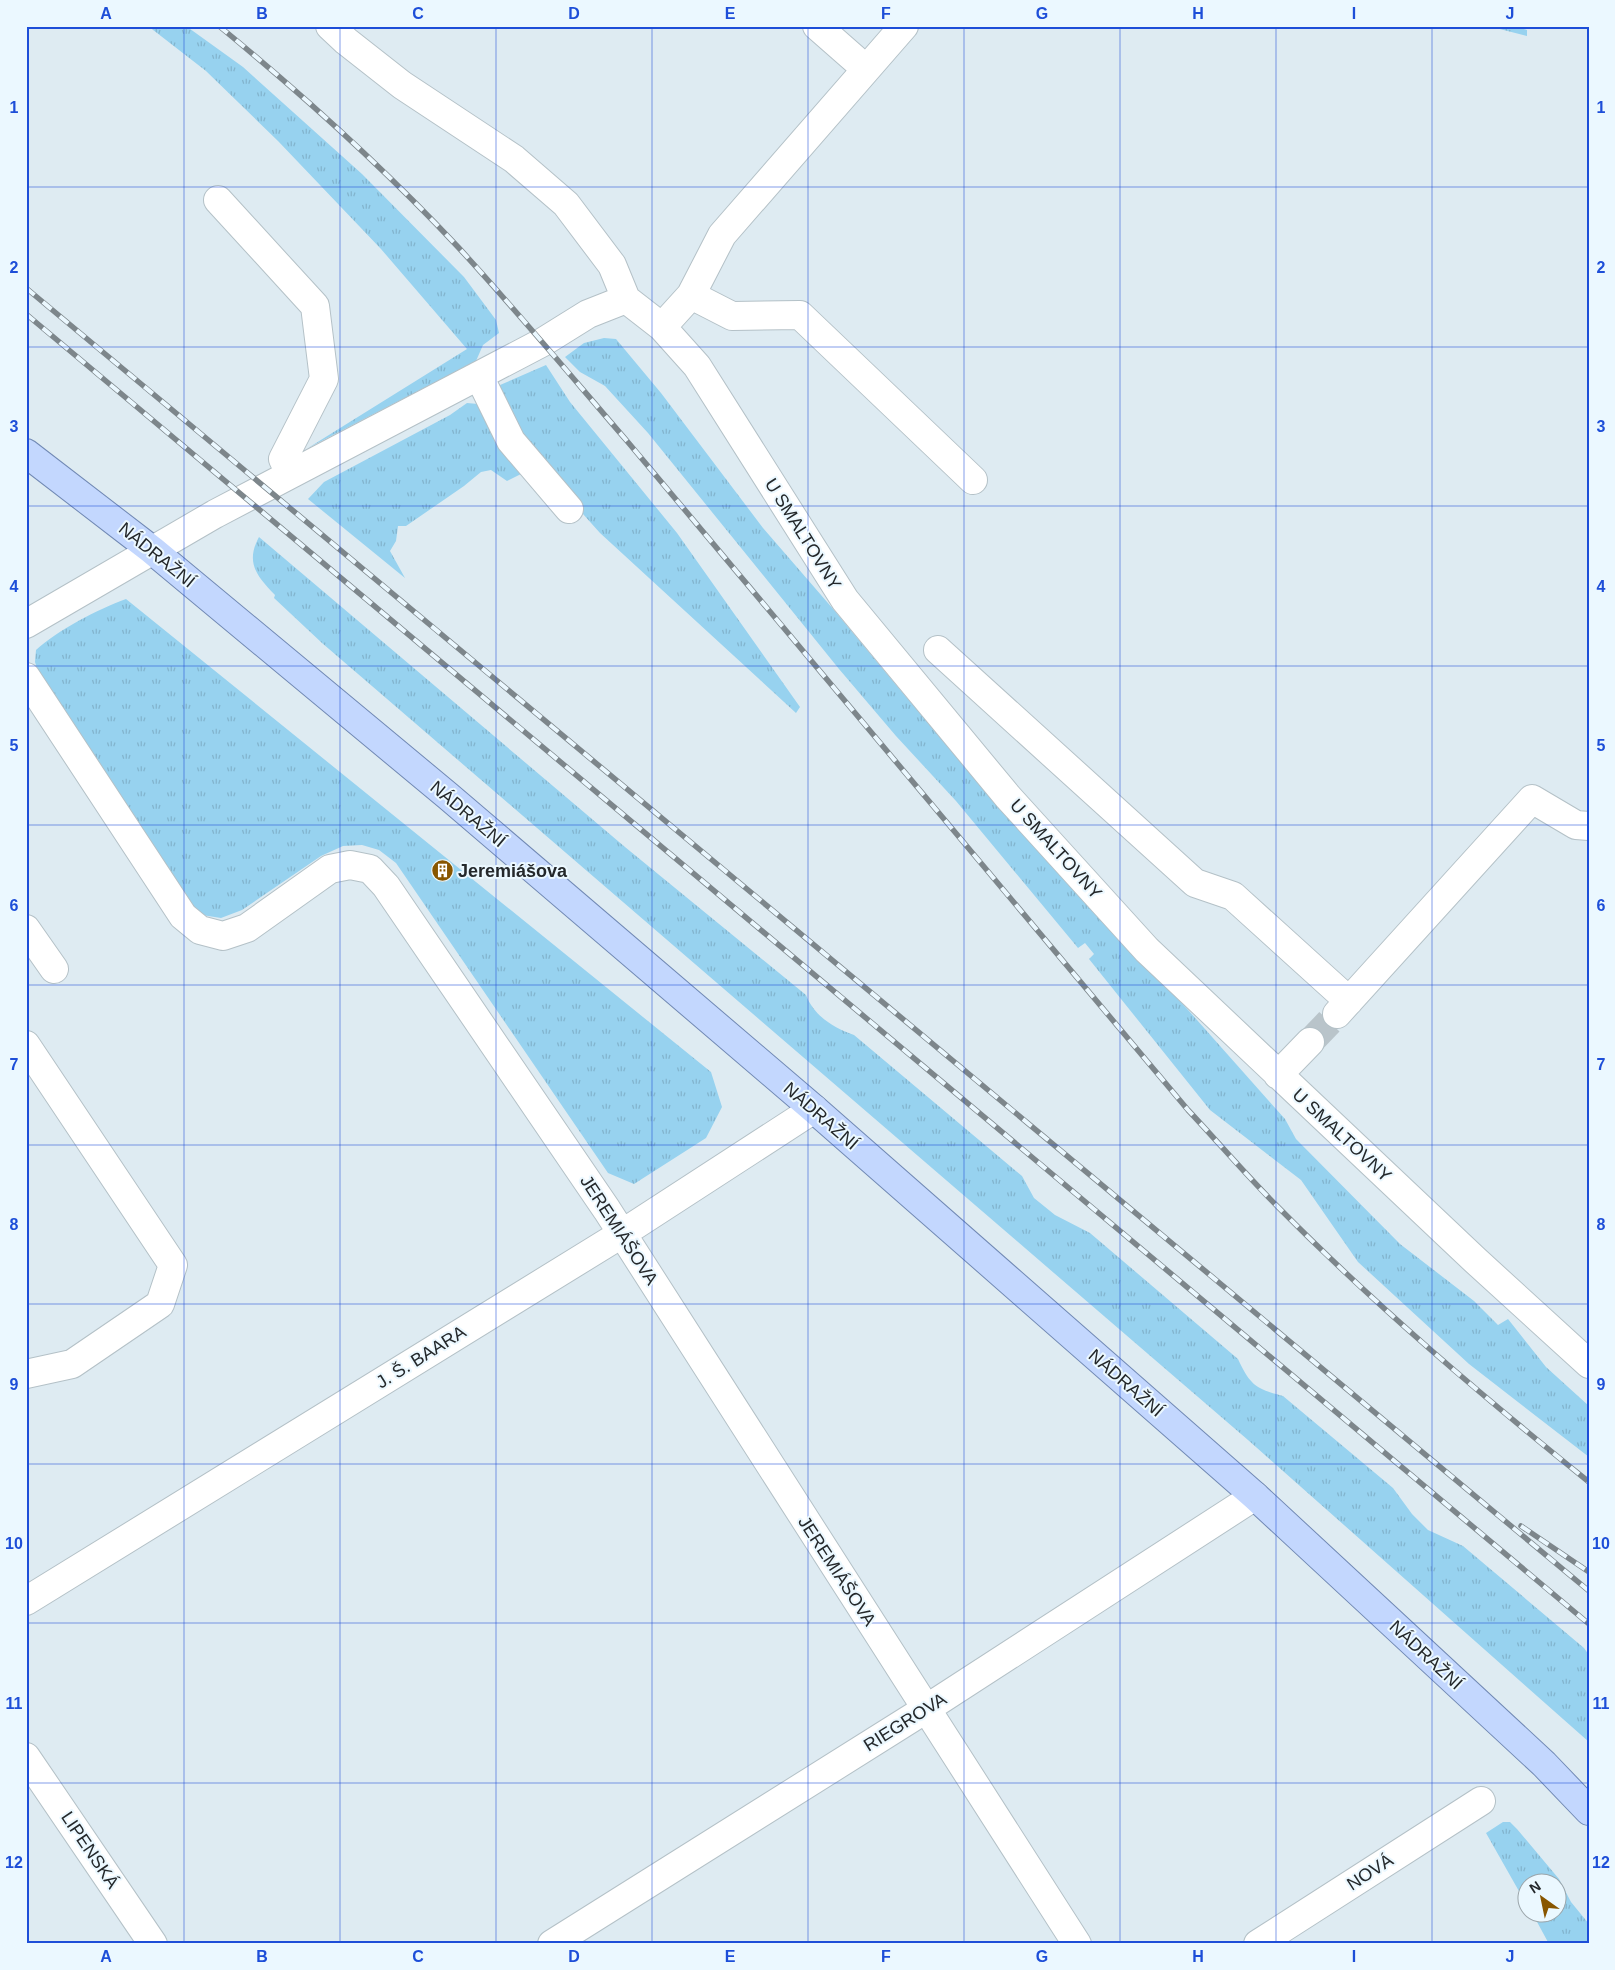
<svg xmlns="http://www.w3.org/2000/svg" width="1615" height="1970" viewBox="0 0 1615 1970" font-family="Helvetica,sans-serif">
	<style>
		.grass { fill: url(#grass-tufts) }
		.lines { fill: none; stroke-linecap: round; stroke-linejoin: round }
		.minor-tunnel { stroke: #b9c4ca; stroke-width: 28; stroke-dasharray: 28 14; stroke-linecap: butt }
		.minor-casing { stroke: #b4c1c7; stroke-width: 30 }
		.major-casing { stroke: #7189b4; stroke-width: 30 }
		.minor { stroke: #fff; stroke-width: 28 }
		.major { stroke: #c3d7fe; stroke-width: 28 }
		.rail-casing { stroke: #7d868b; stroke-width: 5.5 }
		.rail { stroke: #ebf8ff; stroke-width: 4; stroke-dasharray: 11; stroke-linecap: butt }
		.grid { fill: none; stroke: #1d4ed8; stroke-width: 1; stroke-opacity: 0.55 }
		.labels { text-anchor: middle; stroke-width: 4; stroke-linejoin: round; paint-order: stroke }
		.street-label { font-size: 18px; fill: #24282b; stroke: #ebf8ff }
		.poi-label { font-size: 18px; font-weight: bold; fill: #24282b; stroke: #ebf8ff; text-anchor: start }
		.neatline { fill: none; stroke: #1d4ed8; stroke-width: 2 }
		.grid-label { font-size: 16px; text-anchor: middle; font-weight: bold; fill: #1d4ed8 }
	</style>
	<defs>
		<pattern id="grass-tufts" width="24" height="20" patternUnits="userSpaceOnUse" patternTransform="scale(1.25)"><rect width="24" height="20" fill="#97d2ef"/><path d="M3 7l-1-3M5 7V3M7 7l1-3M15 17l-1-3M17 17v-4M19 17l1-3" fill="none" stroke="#82b4cd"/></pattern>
	</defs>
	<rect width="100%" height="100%" fill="#deebf2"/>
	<path class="grass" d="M 148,26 L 186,26 L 243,67 L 362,174 L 464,277 L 496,320 L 499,333 L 483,345 L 476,361 L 308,448 L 467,349 L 381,249 L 278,141 L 206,71 Z
		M 1488,26 L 1515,26 L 1527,30 L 1527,36 Z
		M 604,338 L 616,339 L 661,393 L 763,528 L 834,610 L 907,698 L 1107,923 L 1189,1011 L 1285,1119 L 1296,1139 L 1400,1244 L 1474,1301 L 1498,1325 L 1508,1319 L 1546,1367 L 1589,1406 L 1589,1457 L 1469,1364 L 1358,1262 L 1301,1180 L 1210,1110 L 1089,959 L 1094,954 L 1085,943 L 1078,948 L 956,801 L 896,736 L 839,669 L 648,433 L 605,386 L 580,372 L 565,357 L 584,343 Z
		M 546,365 L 570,402 L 677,533 L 800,707 L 796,713 L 600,533 L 540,466 L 501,396 L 500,385 Z
		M 467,403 L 478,404 L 527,471 L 507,481 L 491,470 L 481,472 L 464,486 L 406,526 L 398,526 L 396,541 L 390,551 L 405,578 L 308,499 L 324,482 L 450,415 Z
		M 259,537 L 625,847 L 806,995 C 814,1016 834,1028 854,1035 L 1022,1176 L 1034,1198 L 1055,1215 L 1090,1233 L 1238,1359 C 1250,1385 1256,1389 1283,1396 L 1393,1488 L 1412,1514 L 1428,1530 L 1463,1546 L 1584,1648 L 1589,1655 L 1589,1742 L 1248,1440 L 322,643 L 274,598 L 275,595 C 257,576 245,563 259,537 Z
		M 126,599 L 711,1072 L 722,1107 L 706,1138 L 634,1184 L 608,1173 L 396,863 L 379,850 L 362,845 L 343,846 L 321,856 L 242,910 L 221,918 L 202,915 L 187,905 L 40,678 L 35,662 L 36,650 C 58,630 98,609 126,599 Z
		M 1503,1822 L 1510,1822 L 1517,1829 L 1559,1879 L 1571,1902 L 1589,1924 L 1589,1944 L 1549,1944 L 1536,1920 L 1538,1916 L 1536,1913 L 1558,1912 L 1558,1882 L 1528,1882 L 1527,1902 L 1520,1893 L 1486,1833 Z"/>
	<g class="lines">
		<path class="minor-tunnel" d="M 1310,1042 L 1336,1015"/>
		<defs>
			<path id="minor" d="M 330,26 L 346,41 L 402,85 L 514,159 L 566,204 L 612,265 L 626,299
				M 817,26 L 866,69
				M 218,200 L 315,306 L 324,379 L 283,459 L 290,474
				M 691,295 L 732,316 L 800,315 L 973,480
				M 662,327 L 691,295 L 722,235 L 904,26
				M 479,376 L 511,441 L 569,509
				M 26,624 L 215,514 L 543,342 L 588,314 L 626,299 L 662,327 L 697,366 L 845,600 L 1008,797 L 1147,950 L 1475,1260 L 1589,1364
				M 938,650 L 1195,883 L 1233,896 L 1349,1001
				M 26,677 L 183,916 L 200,930 L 223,936 L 247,928 L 330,869 L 350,865 L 370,869 L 386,886 L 607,1210 L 1077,1944
				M 26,929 L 54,969
				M 1337,1014 L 1532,799 L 1576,825 L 1589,826
				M 26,1045 L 173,1265 L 160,1304 L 72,1364 L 26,1374
				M 1278,1075 L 1310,1042
				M 26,1601 L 623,1233 L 814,1109
				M 26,1757 L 153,1944
				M 552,1944 L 926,1709 L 1255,1496
				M 1258,1944 L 1481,1801"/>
			<path id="major" d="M 26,453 L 152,550 L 448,796 L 814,1109 L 1255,1496 L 1544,1764 L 1589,1811"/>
		</defs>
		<use href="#minor" class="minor-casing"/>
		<use href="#major" class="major-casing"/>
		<use href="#minor" class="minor"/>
		<use href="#major" class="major"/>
		<defs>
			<path id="rail" d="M 219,26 C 303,95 384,168 458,247 C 516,310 571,376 627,441 L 1188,1110 C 1218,1142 1247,1176 1278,1207 C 1376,1306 1481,1395 1589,1482
				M 26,288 L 1589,1591
				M 26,314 L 1589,1624
				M 1521,1526 L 1589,1572"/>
		</defs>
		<use href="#rail" class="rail-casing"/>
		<use href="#rail" class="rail"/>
	</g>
	<path class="grid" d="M 184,26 L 184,1944M 340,26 L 340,1944M 496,26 L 496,1944M 652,26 L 652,1944M 808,26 L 808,1944M 964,26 L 964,1944M 1120,26 L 1120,1944M 1276,26 L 1276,1944M 1432,26 L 1432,1944M 26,187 L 1589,187M 26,347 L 1589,347M 26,506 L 1589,506M 26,666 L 1589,666M 26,825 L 1589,825M 26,985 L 1589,985M 26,1145 L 1589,1145M 26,1304 L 1589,1304M 26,1464 L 1589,1464M 26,1623 L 1589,1623M 26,1783 L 1589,1783"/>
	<defs>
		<symbol id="building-disc" viewBox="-11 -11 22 22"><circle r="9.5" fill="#885600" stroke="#ebf8ff"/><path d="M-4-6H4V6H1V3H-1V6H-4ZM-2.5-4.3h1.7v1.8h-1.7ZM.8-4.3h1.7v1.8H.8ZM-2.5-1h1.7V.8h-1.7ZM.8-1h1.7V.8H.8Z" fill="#fff"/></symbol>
	</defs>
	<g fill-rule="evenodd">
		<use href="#building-disc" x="430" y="858" width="25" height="25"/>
	</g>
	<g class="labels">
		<g class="street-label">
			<text transform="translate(803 534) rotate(58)" y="6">U SMALTOVNY</text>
			<text transform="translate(157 555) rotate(39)" y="6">NÁDRAŽNÍ</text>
			<text transform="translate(468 814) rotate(40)" y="6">NÁDRAŽNÍ</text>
			<text transform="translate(1056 849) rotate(48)" y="6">U SMALTOVNY</text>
			<text transform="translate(821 1116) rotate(41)" y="6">NÁDRAŽNÍ</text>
			<text transform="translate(1342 1135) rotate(43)" y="6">U SMALTOVNY</text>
			<text transform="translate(619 1230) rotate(57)" y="6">JEREMIÁŠOVA</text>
			<text transform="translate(421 1357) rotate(-32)" y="6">J. Š. BAARA</text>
			<text transform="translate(1126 1383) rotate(41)" y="6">NÁDRAŽNÍ</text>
			<text transform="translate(837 1571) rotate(57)" y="6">JEREMIÁŠOVA</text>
			<text transform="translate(1426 1655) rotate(43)" y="6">NÁDRAŽNÍ</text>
			<text transform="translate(905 1722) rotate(-32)" y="6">RIEGROVA</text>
			<text transform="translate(90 1850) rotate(56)" y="6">LIPENSKÁ</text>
			<text transform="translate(1370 1872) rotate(-33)" y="6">NOVÁ</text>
		</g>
		<g class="poi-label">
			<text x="458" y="877">Jeremiášova</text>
		</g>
	</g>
	<rect width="1615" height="1970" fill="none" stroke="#ebf8ff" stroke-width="55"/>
	<g transform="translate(1542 1898) rotate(327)"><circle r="24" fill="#ebf8ff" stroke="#9ba5aa"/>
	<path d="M0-4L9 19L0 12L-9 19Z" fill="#885600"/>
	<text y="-8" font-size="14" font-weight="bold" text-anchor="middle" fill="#24282b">N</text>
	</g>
	<rect x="28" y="28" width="1560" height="1914" class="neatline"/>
	<g class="grid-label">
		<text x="106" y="19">A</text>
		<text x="262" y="19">B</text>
		<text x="418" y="19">C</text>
		<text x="574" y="19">D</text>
		<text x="730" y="19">E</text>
		<text x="886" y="19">F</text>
		<text x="1042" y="19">G</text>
		<text x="1198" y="19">H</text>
		<text x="1354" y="19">I</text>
		<text x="1510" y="19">J</text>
		<text x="14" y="113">1</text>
		<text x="1601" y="113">1</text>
		<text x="14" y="273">2</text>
		<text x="1601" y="273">2</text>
		<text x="14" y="432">3</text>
		<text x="1601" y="432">3</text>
		<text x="14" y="592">4</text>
		<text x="1601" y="592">4</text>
		<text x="14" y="751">5</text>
		<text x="1601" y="751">5</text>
		<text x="14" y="911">6</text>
		<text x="1601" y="911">6</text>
		<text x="14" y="1070">7</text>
		<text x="1601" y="1070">7</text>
		<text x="14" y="1230">8</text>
		<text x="1601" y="1230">8</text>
		<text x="14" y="1390">9</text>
		<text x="1601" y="1390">9</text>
		<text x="14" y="1549">10</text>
		<text x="1601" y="1549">10</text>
		<text x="14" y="1709">11</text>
		<text x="1601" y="1709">11</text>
		<text x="14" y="1868">12</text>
		<text x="1601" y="1868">12</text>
		<text x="106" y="1962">A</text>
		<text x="262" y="1962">B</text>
		<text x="418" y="1962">C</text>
		<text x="574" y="1962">D</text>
		<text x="730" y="1962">E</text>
		<text x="886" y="1962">F</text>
		<text x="1042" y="1962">G</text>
		<text x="1198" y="1962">H</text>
		<text x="1354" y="1962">I</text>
		<text x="1510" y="1962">J</text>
	</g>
</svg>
